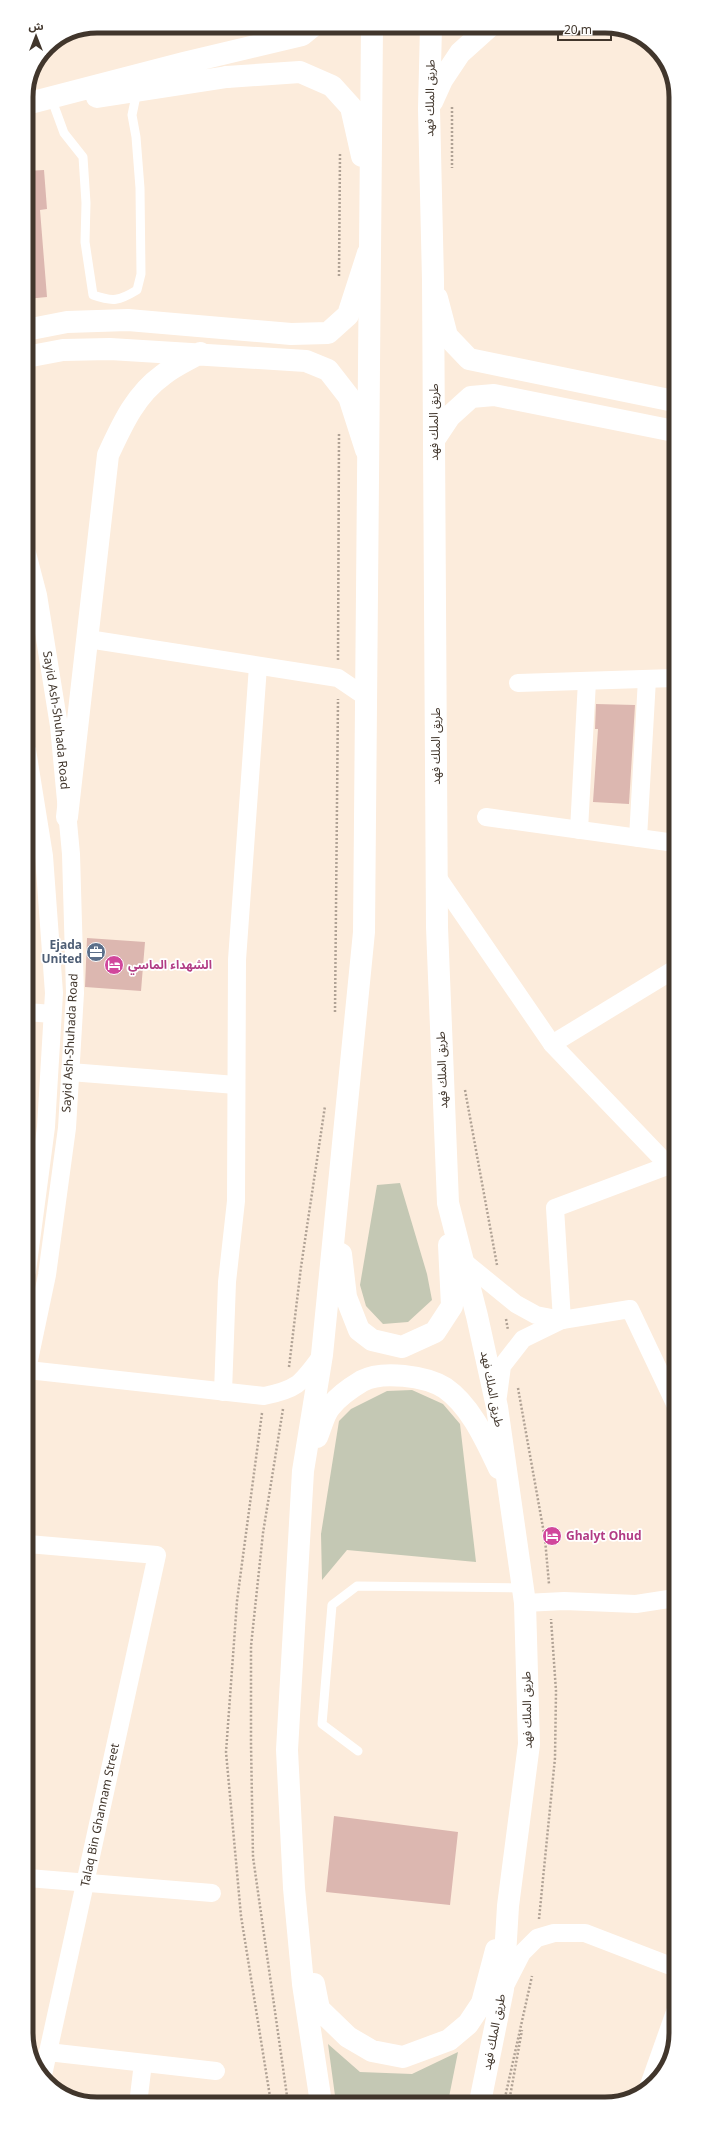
<svg xmlns="http://www.w3.org/2000/svg" width="702" height="2130" viewBox="0 0 702 2130" font-family="Georgia,'Noto Sans Arabic',serif">
	<style>
		.green { fill: #c4c8b4 }
		.building { fill: #dcb7b0 }
		.lines { fill: none; stroke-linecap: round; stroke-linejoin: round }
		.path { stroke: #b0a295; stroke-width: 2.5; stroke-dasharray: 2 2; stroke-linecap: butt }
		.service { stroke: #fff; stroke-width: 9 }
		.minor { stroke: #fff; stroke-width: 18 }
		.tertiary { stroke: #fff; stroke-width: 22 }
		.secondary { stroke: #fff; stroke-width: 22 }
		.primary { stroke: #fff; stroke-width: 22 }
		.labels { text-anchor: middle; stroke-width: 3.5; stroke-linejoin: round; paint-order: stroke }
		.street-label { font-size: 12px; fill: #41362c; stroke: #fff }
		.service-label { font-size: 12px; font-weight: bold; fill: #4e5e75; stroke: #fff; text-anchor: end }
		.hotel-label { font-size: 12px; font-weight: bold; fill: #b23c85; stroke: #fff; text-anchor: start }
		.rim { fill: none; stroke: #41362c; stroke-width: 5 }
	</style>
	<rect width="100%" height="100%" fill="#fcecdc"/>
	<path class="green" d="M 400,1183 L 427,1274 L 432,1300 L 408,1322 L 383,1324 L 366,1306 L 360,1285 L 377,1185 Z
		M 412,1390 L 443,1404 L 460,1424 L 476,1562 L 347,1550 L 322,1580 L 321,1534 L 339,1421 L 351,1409 L 387,1391 Z
		M 328,2044 L 360,2072 L 412,2074 L 458,2052 L 448,2102 L 336,2103 Z"/>
	<path class="building" d="M 44,170 L 47,209 L 40,210 L 47,297 L 26,299 L 26,171 Z
		M 596,704 L 635,705 L 629,804 L 593,802 L 598,729 L 595,729 Z
		M 87,938 L 145,942 L 141,991 L 85,987 Z
		M 334,1816 L 458,1832 L 450,1905 L 326,1892 Z"/>
	<g class="lines">
		<path class="path" d="M 452,107 L 452,168
			M 339,276 L 340,153
			M 338,660 L 339,433
			M 335,1012 L 338,699
			M 465,1090 L 497,1265
			M 506,1319 L 508,1330
			M 289,1367 L 301,1267 L 325,1106
			M 518,1388 L 545,1539 L 549,1584
			M 283,1409 L 263,1533 L 251,1646 L 251,1744 L 253,1857 L 288,2103
			M 262,1413 L 237,1601 L 226,1752 L 241,1916 L 271,2103
			M 539,1919 L 555,1758 L 556,1691 L 551,1619
			M 504,2102 L 532,1976
			M 509,2102 L 522,2030"/>
		<path class="service" d="M 53,103 L 64,133 L 83,157 L 86,203 L 85,242 L 93,295 C 113,302 119,301 137,290 L 141,274 L 140,188 L 136,137 L 132,115 L 137,91
			M 358,1751 L 322,1724 L 332,1605 L 357,1586 L 523,1588"/>
		<g class="minor">
			<path id="s1" d="M 27,553 L 38,595 L 59,726 L 71,854 L 75,993 L 67,1128 L 47,1275 L 28,1365"/>
			<path d="M 88,639 L 338,678 L 366,697"/>
			<path d="M 518,683 L 674,678"/>
			<path d="M 27,750 L 44,856 L 54,993 L 46,1127 L 27,1271"/>
			<path d="M 486,817 L 675,843"/>
			<path d="M 579,830 L 587,681"/>
			<path d="M 638,838 L 647,679"/>
			<path d="M 436,875 L 552,1044 L 668,1165"/>
			<path d="M 27,1012 L 52,1014"/>
			<path d="M 552,1044 L 675,969"/>
			<path d="M 70,1072 L 236,1085"/>
			<path d="M 462,1260 L 516,1304 L 536,1315 L 562,1320"/>
			<path d="M 562,1320 L 555,1208 L 675,1163"/>
			<path d="M 28,1370 L 264,1396 C 299,1389 301,1383 322,1355"/>
			<path d="M 223,1392 L 227,1282 L 236,1201 L 237,960 L 258,666"/>
			<path d="M 498,1396 L 502,1366 L 523,1339 L 562,1320 L 630,1309 L 675,1404"/>
			<path d="M 28,1544 L 157,1555 L 43,2075"/>
			<path d="M 525,1603 L 564,1601 L 636,1604 L 675,1598"/>
			<path d="M 28,1878 L 212,1893"/>
			<path d="M 505,1986 L 522,1953 L 537,1938 L 554,1933 L 585,1933 L 676,1968"/>
			<path d="M 48,2052 L 216,2071"/>
			<path d="M 649,2085 L 676,2009"/>
			<path d="M 138,2104 L 143,2063"/>
		</g>
		<path class="tertiary" d="M 26,330 L 67,322 L 128,320 L 291,334 L 328,333 L 348,315 L 368,253
			M 26,357 L 63,350 L 110,349 L 306,361 L 328,370 L 349,397 L 366,450
			M 67,817 L 108,455 C 122,425 135,395 163,375 C 174,366 188,360 200,353"/>
		<path class="secondary" d="M 97,97 L 227,77
			M 26,104 L 184,63 L 302,35 L 313,26
			M 437,298 L 447,336 L 469,359 L 674,401
			M 434,440 L 450,416 L 471,397 L 494,395 L 674,431"/>
		<path class="primary" d="M 431,26 L 429,109 L 433,280 L 437,927 L 448,1203 L 477,1316 L 497,1407 L 525,1603 L 529,1744 L 508,1906 L 503,1989 L 480,2102
			M 227,77 L 300,72 L 332,86 L 351,107 L 362,156
			M 432,102 L 442,80 L 460,53 L 490,26
			M 341,1254 L 346,1297 L 359,1330 L 372,1340 L 402,1347 L 435,1332 L 452,1306 L 449,1245
			M 317,1437 C 321,1428 324,1413 331,1406 C 338,1397 352,1387 362,1381 C 382,1370 426,1376 445,1388 C 471,1406 486,1441 499,1468
			M 314,1984 L 319,2009 L 348,2037 L 372,2051 L 403,2057 L 449,2040 L 468,2024 L 482,2003 L 496,1950
			M 321,2103 L 303,1984 L 294,1888 L 287,1750 L 303,1471 L 322,1355 L 364,932 L 372,26"/>
	</g>
	<defs>
		<symbol id="office-disc" viewBox="-11 -11 22 22"><circle r="9.5" fill="#5c6f8a" stroke="#fff"/><path d="M-6-3h4V-5.5h4V-3h4V5H-6ZM-1-4.5V-3h2v-1.5ZM-6 0V1H6V0Z" fill="#fff"/></symbol>
		<symbol id="hotel-disc" viewBox="-11 -11 22 22"><circle r="9.5" fill="#d1479c" stroke="#fff"/><path d="M-6-4.5h1.5V1H6V5H4.5V3h-9V5H-6ZM-4 0a1.8 1.8 0 1 1 3.6 0ZM.5 0V-2.5h3Q6-2.5 6 0Z" fill="#fff"/></symbol>
	</defs>
	<g fill-rule="evenodd">
		<use href="#office-disc" x="85" y="941" width="22" height="22"/>
		<use href="#hotel-disc" x="103" y="954" width="22" height="22"/>
		<use href="#hotel-disc" x="541" y="1525" width="22" height="22"/>
	</g>
	<g class="labels">
		<g class="street-label">
			<text transform="translate(430 98) rotate(-89)" y="4">طريق الملك فهد</text>
			<text transform="translate(434 422) rotate(-90)" y="4">طريق الملك فهد</text>
			<text dy="4" stroke="none"><textPath href="#s1" startOffset="170">Sayid Ash-Shuhada Road</textPath></text>
			<text transform="translate(436 746) rotate(-90)" y="4">طريق الملك فهد</text>
			<text transform="translate(70 1043) rotate(-87)" y="4">Sayid Ash-Shuhada Road</text>
			<text transform="translate(442 1070) rotate(-92)" y="4">طريق الملك فهد</text>
			<text transform="translate(492 1389) rotate(79)" y="4">طريق الملك فهد</text>
			<text transform="translate(527 1710) rotate(-91)" y="4">طريق الملك فهد</text>
			<text transform="translate(100 1815) rotate(-78)" y="4">Talaq Bin Ghannam Street</text>
			<text transform="translate(494 2032) rotate(-79)" y="4">طريق الملك فهد</text>
		</g>
		<g class="service-label">
			<text x="82" y="949">Ejada<tspan x="82" dy="14">United</tspan></text>
		</g>
		<g class="hotel-label">
			<text x="128" y="969">الشهداء الماسي</text>
			<text x="566" y="1540">Ghalyt Ohud</text>
		</g>
	</g>
	<path d="M0 0H702V2130H0ZM97 33H605A64 64 0 0 1 669 97V2033A64 64 0 0 1 605 2097H97A64 64 0 0 1 33 2033V97A64 64 0 0 1 97 33Z" fill="#fff" fill-rule="evenodd"/>
	<path class="rim" d="M97 33H605A64 64 0 0 1 669 97V2033A64 64 0 0 1 605 2097H97A64 64 0 0 1 33 2033V97A64 64 0 0 1 97 33Z"/>
	<g transform="translate(36 36)" stroke="#ffffff" stroke-width="3" paint-order="stroke">
	<path d="M0-3L7 15L0 10L-7 15Z" fill="#41362c"/>
	<text y="-6" font-size="11" font-weight="bold" text-anchor="middle" fill="#41362c">ش</text>
	</g>
	<path d="M558 34v6h53v-6" fill="none" stroke="#41362c" stroke-width="2"/>
	<text x="564" y="34" font-size="12" fill="#41362c" stroke="#ffffff" stroke-width="3" paint-order="stroke">20 m</text>
</svg>
